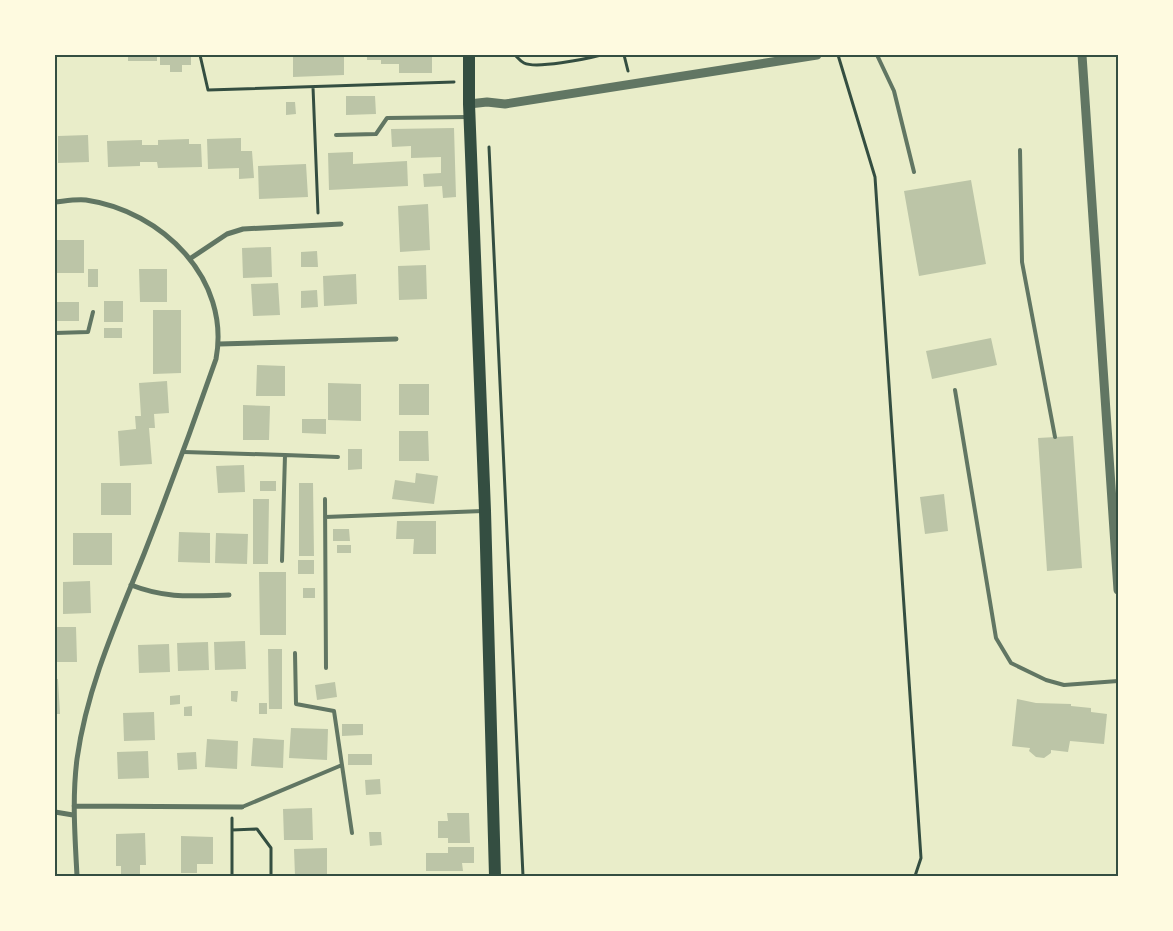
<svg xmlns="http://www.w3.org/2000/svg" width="1173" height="931" viewBox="0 0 1173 931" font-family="Jost,sans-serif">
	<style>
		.building { fill: #bcc5a7 }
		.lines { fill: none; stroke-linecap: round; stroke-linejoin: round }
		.path { stroke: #344e41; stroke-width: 3 }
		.service { stroke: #617663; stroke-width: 4 }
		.minor { stroke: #617663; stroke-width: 5 }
		.tertiary { stroke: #617663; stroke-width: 9 }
		.primary { stroke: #344e41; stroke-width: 12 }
		.neatline { fill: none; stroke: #344e41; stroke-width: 2 }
	</style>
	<rect width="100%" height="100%" fill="#e9edc9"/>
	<path class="building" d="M 128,55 L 157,55 L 157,61 L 128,61 Z
		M 160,55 L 191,55 L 191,65 L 182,65 L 182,72 L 170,72 L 170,65 L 160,65 Z
		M 293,55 L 344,55 L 344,75 L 293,77 Z
		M 367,55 L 432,55 L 432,73 L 399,73 L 399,64 L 381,64 L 381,60 L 367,60 Z
		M 346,96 L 375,96 L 376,114 L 346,115 Z
		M 286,102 L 295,102 L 296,114 L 286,115 Z
		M 454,128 L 456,197 L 443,198 L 442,186 L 424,187 L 423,174 L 441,173 L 441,157 L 411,158 L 411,146 L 392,147 L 391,129 Z
		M 88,135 L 89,162 L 58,163 L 58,136 Z
		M 241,138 L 241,151 L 252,151 L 254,178 L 239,179 L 239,168 L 208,169 L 207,139 Z
		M 189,139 L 189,144 L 201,144 L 202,167 L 158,168 L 157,162 L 140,162 L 140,166 L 108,167 L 107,141 L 142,140 L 142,145 L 158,145 L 158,140 Z
		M 353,152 L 353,164 L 407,161 L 408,186 L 329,190 L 328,153 Z
		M 306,164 L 308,197 L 259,199 L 258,166 Z
		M 971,180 L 986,264 L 919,276 L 904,191 Z
		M 428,204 L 430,250 L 400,252 L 398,206 Z
		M 55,240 L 84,240 L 84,273 L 55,273 Z
		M 271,247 L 272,277 L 243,278 L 242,248 Z
		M 317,251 L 318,267 L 301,267 L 301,252 Z
		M 426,265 L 427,299 L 399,300 L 398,266 Z
		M 88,269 L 98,269 L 98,287 L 88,287 Z
		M 139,269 L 167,269 L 167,302 L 140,302 Z
		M 356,274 L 357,304 L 324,306 L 323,276 Z
		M 278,283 L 280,315 L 253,316 L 251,284 Z
		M 317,290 L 318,307 L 301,308 L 301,291 Z
		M 104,301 L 123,301 L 123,322 L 104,322 Z
		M 55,302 L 79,302 L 79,321 L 55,321 Z
		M 153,310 L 181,310 L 181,373 L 153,374 Z
		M 104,328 L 122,328 L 122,338 L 104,338 Z
		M 991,338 L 997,365 L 932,379 L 926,351 Z
		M 257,365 L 285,366 L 285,396 L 256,396 Z
		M 167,381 L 169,413 L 154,414 L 155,428 L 149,428 L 152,464 L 120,466 L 118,431 L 136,429 L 135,416 L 141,416 L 139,383 Z
		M 328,383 L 361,384 L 361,421 L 328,420 Z
		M 399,384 L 429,384 L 429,415 L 399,415 Z
		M 243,405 L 270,406 L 269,440 L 243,440 Z
		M 302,419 L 326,419 L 326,434 L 302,433 Z
		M 399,431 L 428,431 L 429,461 L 399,461 Z
		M 1073,436 L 1082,568 L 1047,571 L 1038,438 Z
		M 348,449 L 362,449 L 362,469 L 348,470 Z
		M 244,465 L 245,492 L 218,493 L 216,466 Z
		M 416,473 L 438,476 L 434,504 L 392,499 L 395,480 L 415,483 Z
		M 260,481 L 276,481 L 276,491 L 260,491 Z
		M 101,483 L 131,483 L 131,515 L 101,515 Z
		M 299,483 L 313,483 L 314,556 L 299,556 Z
		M 944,494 L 948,531 L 925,534 L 920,497 Z
		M 253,499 L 269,499 L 268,564 L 253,564 Z
		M 397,521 L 436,521 L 436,554 L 413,554 L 414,539 L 396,539 Z
		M 333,529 L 349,529 L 350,541 L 333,541 Z
		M 179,532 L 210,533 L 210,563 L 178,562 Z
		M 73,533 L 112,533 L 112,565 L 73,565 Z
		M 216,533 L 248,534 L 247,564 L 215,563 Z
		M 337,545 L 351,545 L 351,553 L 337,553 Z
		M 298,560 L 314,560 L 314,574 L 298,574 Z
		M 259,572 L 286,572 L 286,635 L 260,635 Z
		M 90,581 L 91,613 L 63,614 L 63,582 Z
		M 303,588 L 315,588 L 315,598 L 303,598 Z
		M 55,627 L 76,627 L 77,662 L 55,662 Z
		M 245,641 L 246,669 L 215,670 L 214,642 Z
		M 208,642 L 209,670 L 178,671 L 177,643 Z
		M 169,644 L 170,672 L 139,673 L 138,645 Z
		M 268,649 L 282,649 L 282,709 L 269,709 Z
		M 55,679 L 58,679 L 60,714 L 55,714 Z
		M 335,682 L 337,697 L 317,700 L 315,685 Z
		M 231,691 L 238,691 L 237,702 L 231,701 Z
		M 180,695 L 180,704 L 170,705 L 170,696 Z
		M 1017,699 L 1036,703 L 1071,704 L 1071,706 L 1091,708 L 1091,712 L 1107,714 L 1104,744 L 1070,741 L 1068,752 L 1051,750 L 1051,753 L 1044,758 L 1036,757 L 1029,751 L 1030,748 L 1012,746 Z
		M 259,703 L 267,703 L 267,714 L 259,714 Z
		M 192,706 L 192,716 L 184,716 L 184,707 Z
		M 154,712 L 155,740 L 124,741 L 123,713 Z
		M 342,724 L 363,724 L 363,735 L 342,736 Z
		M 291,728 L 328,729 L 327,760 L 289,758 Z
		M 253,738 L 284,740 L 283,768 L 251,766 Z
		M 207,739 L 238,741 L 237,769 L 205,767 Z
		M 148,751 L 149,778 L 118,779 L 117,752 Z
		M 196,752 L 197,769 L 178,770 L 177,753 Z
		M 348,754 L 372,754 L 372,765 L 348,765 Z
		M 380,779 L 381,794 L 366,795 L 365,780 Z
		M 312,808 L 313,840 L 284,840 L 283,809 Z
		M 447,813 L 469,813 L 470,843 L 448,843 L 448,838 L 438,838 L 438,821 L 448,821 Z
		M 369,832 L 381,832 L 382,845 L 370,846 Z
		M 145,833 L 146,865 L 140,865 L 140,876 L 121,876 L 121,866 L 116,866 L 116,834 Z
		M 181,836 L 213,837 L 213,864 L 197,864 L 197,873 L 181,873 Z
		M 448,847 L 474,847 L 474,863 L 462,863 L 463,871 L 426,871 L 426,853 L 448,853 Z
		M 327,848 L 327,876 L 295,876 L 294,849 Z"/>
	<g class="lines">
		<path class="path" d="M 200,55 L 208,90 L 454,82
			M 515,55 C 518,58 520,61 524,63 C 536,69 586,59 601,55
			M 624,55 L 628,71
			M 838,55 L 875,177 L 921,858 L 915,876
			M 313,87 L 318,213
			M 489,147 L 523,876
			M 232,818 L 232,876
			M 232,830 L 257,829 L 271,848 L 271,876"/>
		<path class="service" d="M 877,55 L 894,91 L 914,172
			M 336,135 L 376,134 L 387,118 L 467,117
			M 1020,150 L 1022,262 L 1055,437
			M 55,333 L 88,332 L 93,312
			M 955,390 L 996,638 L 1011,663 L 1046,680 L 1064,685 L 1118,681
			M 184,452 L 285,455 L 282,561
			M 285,455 L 338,457
			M 325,499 L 326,668
			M 325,517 L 483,511
			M 295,653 L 296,704 L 334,711 L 352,833
			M 242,807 L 342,765"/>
		<path class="minor" d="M 55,202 C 65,201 76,199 86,200 C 162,211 231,279 216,359 C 193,425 169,490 144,554 C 117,621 87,687 77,759 C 72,798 75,837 77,876
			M 191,258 L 227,234 L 243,229 L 341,224
			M 219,344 L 396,339
			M 131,585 C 167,599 192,596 229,595
			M 74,806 L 242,807
			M 55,812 L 73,815"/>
		<path class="tertiary" d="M 1082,55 L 1118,590
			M 469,104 L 487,102 L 505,104 L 817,55"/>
		<path class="primary" d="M 469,55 L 469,104 L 485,511 L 495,876"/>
	</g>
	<rect width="1173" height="931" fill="none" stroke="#fefae0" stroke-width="112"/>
	<rect x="56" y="56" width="1061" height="819" class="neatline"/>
</svg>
